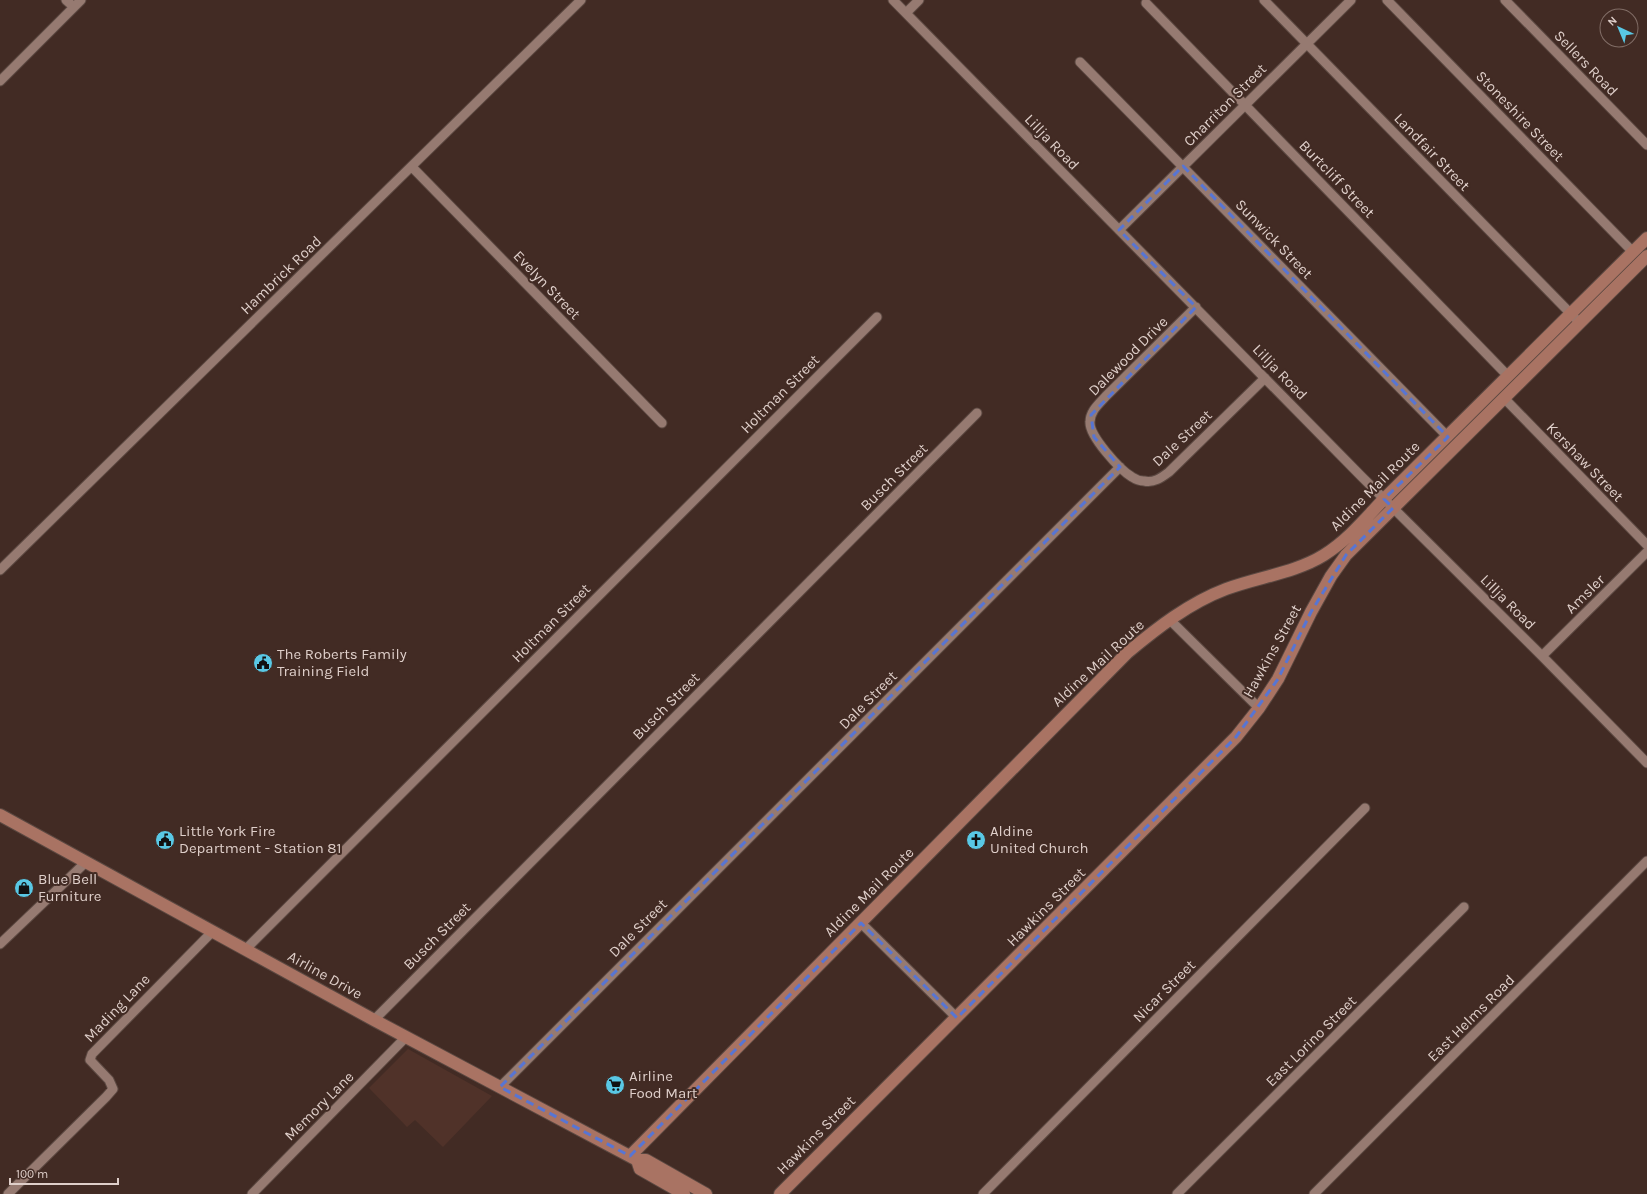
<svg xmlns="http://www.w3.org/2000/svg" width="1647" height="1194" viewBox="0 0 1647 1194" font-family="Karla,sans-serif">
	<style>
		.built { fill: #503229 }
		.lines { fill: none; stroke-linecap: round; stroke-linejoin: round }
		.minor-casing { stroke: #5b4841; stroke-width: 11 }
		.major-casing { stroke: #5b4841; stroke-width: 14 }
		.minor { stroke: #967a71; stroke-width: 9 }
		.major { stroke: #a97363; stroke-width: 12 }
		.marked { fill: none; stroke: #5775d4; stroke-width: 3; stroke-dasharray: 8 5; stroke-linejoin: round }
		.labels { text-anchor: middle; stroke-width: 4; stroke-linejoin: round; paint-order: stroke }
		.street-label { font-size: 15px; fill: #dfcfca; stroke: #422b24 }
		.poi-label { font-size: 15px; fill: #dfcfca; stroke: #422b24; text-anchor: start }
	</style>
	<rect width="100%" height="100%" fill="#422b24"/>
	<path class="built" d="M 408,1049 L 492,1096 L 443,1147 L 415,1120 L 407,1127 L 369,1088 Z"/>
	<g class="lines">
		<defs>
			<path id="minor" d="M 66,0 L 74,7
				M 893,0 L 1361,476 L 1542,656 L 1647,763
				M 1264,0 L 1575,318
				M 1387,0 L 1633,252
				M 1505,0 L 1647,145
				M 1146,3 L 1508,376
				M 906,13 L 919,0
				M 1080,62 L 1448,437
				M 0,81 L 81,0
				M 412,167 L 662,423
				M 1119,230 L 1351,0
				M 1196,307 L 1106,396 C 1099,404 1090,411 1090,422 C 1089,436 1120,470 1132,477 C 1135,479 1140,481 1144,481 C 1154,483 1161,478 1169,472 L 1265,378
				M 1504,398 L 1647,545
				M 0,570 L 581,0
				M 1170,620 L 1259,708
				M 1542,656 L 1647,552
				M 861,923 L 957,1018
				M 0,944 L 86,862
				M 246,949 L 877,317
				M 374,1020 L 977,413
				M 500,1087 L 1120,467
				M 8,1194 L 106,1097 L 113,1089 L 109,1080 L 90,1060 L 92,1054 L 213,931
				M 252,1194 L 406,1037
				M 983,1194 L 1365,808
				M 1177,1194 L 1464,907
				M 1314,1194 L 1647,861"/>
			<path id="major" d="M 0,815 L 374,1020 L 637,1160 L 646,1160 L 706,1194
				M 630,1156 L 1127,653 C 1157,628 1189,603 1226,589 C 1258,577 1295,573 1324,555 C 1348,540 1365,519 1384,499 L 1647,238
				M 637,1160 L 640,1169 L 684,1194
				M 780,1194 L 1236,737 L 1259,708 L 1278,679 L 1311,612 L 1331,576 L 1346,555 L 1647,256"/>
		</defs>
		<use href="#minor" class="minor-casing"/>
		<use href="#major" class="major-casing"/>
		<use href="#minor" class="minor"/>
		<use href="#major" class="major"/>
	</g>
	<path class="marked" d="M 1183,166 L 1448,437 L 1384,499 L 1393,508 L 1346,555 L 1311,612 L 1278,679 L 1236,737 L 957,1018 L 861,923 L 630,1156 L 500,1087 L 1120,467 L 1094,437 L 1091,415 L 1196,307 L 1119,230 Z"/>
	<defs>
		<symbol id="civic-disc" viewBox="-11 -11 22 22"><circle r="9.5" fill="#59c8e5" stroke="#422b24"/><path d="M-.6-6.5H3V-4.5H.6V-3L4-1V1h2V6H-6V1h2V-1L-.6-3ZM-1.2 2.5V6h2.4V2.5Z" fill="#111"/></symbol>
		<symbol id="church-disc" viewBox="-11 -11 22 22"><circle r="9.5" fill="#59c8e5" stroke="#422b24"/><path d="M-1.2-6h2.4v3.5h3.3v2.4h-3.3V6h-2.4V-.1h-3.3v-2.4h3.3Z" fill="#111"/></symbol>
		<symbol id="shop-disc" viewBox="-11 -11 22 22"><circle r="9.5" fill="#59c8e5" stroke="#422b24"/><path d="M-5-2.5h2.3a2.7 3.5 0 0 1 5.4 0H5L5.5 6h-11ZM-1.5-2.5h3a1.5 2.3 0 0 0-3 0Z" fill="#111"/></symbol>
		<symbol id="supermarket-disc" viewBox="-11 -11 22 22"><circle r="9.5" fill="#59c8e5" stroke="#422b24"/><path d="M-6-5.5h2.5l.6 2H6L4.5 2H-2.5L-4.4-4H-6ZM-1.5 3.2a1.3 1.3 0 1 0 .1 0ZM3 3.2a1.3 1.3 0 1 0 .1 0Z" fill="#111"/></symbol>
	</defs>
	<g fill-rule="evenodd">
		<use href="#civic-disc" x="252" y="652" width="22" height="22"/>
		<use href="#civic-disc" x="154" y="829" width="22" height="22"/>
		<use href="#church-disc" x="965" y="829" width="22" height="22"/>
		<use href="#shop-disc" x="13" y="877" width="22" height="22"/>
		<use href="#supermarket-disc" x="604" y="1074" width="22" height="22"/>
	</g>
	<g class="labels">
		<g class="street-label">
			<text transform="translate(1586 63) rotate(46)" y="5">Sellers Road</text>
			<text transform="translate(1225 105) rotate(-45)" y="5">Charriton Street</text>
			<text transform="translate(1520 116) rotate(46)" y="5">Stoneshire Street</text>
			<text transform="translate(1052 142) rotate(46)" y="5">Lillja Road</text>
			<text transform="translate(1432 152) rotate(46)" y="5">Landfair Street</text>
			<text transform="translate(1337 179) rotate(46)" y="5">Burtcliff Street</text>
			<text transform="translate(1274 239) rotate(46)" y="5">Sunwick Street</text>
			<text transform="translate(281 275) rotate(-44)" y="5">Hambrick Road</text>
			<text transform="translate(547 285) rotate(46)" y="5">Evelyn Street</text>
			<text transform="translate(1128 356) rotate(-45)" y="5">Dalewood Drive</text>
			<text transform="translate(1280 372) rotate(46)" y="5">Lillja Road</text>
			<text transform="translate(780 394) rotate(-45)" y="5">Holtman Street</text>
			<text transform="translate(1182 438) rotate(-43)" y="5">Dale Street</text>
			<text transform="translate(1585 462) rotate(46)" y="5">Kershaw Street</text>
			<text transform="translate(894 477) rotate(-45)" y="5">Busch Street</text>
			<text transform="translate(1375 486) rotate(-45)" y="5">Aldine Mail Route</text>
			<text transform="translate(1585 594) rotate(-45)" y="5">Amsler</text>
			<text transform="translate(1508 602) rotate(45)" y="5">Lillja Road</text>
			<text transform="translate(551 623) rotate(-45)" y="5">Holtman Street</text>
			<text transform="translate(1272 651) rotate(-61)" y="5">Hawkins Street</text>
			<text transform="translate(1098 663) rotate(-43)" y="5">Aldine Mail Route</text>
			<text transform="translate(868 700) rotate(-45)" y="5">Dale Street</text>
			<text transform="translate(666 706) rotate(-45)" y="5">Busch Street</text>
			<text transform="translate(869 892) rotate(-45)" y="5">Aldine Mail Route</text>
			<text transform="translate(1046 907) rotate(-45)" y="5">Hawkins Street</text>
			<text transform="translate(638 928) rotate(-45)" y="5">Dale Street</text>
			<text transform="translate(437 936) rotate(-45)" y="5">Busch Street</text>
			<text transform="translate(325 975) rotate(29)" y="5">Airline Drive</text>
			<text transform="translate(1164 991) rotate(-45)" y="5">Nicar Street</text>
			<text transform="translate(117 1008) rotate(-46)" y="5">Mading Lane</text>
			<text transform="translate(1471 1018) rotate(-45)" y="5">East Helms Road</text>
			<text transform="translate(1311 1041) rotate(-45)" y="5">East Lorino Street</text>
			<text transform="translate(319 1106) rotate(-45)" y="5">Memory Lane</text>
			<text transform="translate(816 1135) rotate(-45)" y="5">Hawkins Street</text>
		</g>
		<g class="poi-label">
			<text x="277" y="659">The Roberts Family<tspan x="277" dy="17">Training Field</tspan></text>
			<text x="179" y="836">Little York Fire<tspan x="179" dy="17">Department - Station 81</tspan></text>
			<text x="990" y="836">Aldine<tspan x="990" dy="17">United Church</tspan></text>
			<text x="38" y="884">Blue Bell<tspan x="38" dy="17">Furniture</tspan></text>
			<text x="629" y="1081">Airline<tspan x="629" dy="17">Food Mart</tspan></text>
		</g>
	</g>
	<g transform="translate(1619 28) rotate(316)"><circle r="19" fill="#422b24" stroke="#816d66"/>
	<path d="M0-3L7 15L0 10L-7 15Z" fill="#59c8e5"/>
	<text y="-6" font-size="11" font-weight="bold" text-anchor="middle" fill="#dfcfca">N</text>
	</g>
	<path d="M10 1178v6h108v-6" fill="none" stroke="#dfcfca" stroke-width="2"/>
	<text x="16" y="1178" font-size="12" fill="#dfcfca" stroke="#422b24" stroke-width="3" paint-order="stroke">100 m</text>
</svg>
